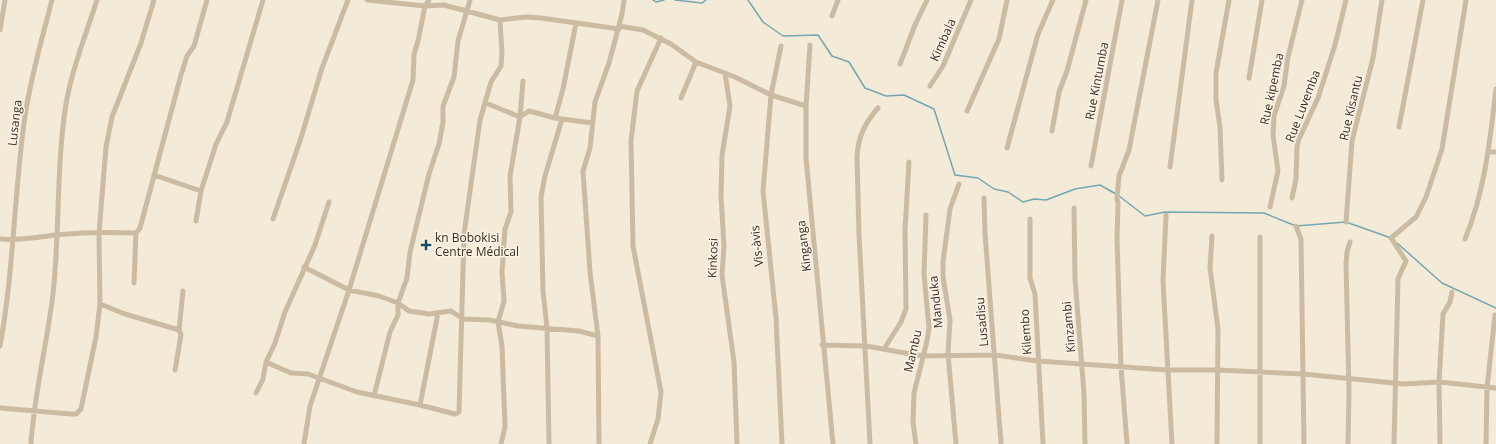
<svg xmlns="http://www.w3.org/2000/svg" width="1496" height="444" viewBox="0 0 1496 444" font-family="'Open Sans',sans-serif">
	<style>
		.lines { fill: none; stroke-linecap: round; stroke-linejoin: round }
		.stream { stroke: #74a7b2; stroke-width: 1.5 }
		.street { stroke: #ccbba3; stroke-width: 5 }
		.poi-dot { fill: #184d5b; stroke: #fbf3e4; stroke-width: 1.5 }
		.labels { text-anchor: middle; stroke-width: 3; stroke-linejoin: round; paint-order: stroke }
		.street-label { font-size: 12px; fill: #362d25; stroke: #fbf3e4 }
		.poi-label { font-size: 12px; fill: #362d25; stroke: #fbf3e4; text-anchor: start }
	</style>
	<rect width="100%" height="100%" fill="#f3ead8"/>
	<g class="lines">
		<path class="stream" d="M 653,0 L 656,2 L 664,0
			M 675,0 L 702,3 L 706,0
			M 748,0 L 763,22 L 783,36 L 818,35 L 832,56 L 849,62 L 865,88 L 886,96 L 904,95 L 934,109 L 955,175 L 978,178 L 994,189 L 1008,192 L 1023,202 L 1034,199 L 1046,200 L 1075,189 L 1100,185 L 1116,194
			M 1119,196 L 1145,216 L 1165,212 L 1264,213 L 1296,226 L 1346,222 L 1391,238
			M 1397,243 L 1442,283 L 1496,308"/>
		<path class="street" d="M 367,0 L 425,6 L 444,5 L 500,20 L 526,17 L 541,18 L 619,29
			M 832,16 L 838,0
			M 619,26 L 643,30 L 671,44 L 696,62 L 735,77 L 771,95 L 806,106
			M 0,30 L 5,0
			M 810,45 L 806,106 L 806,158 L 833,444
			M 781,46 L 771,95 L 763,191 L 776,318 L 782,444
			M 900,64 L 915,25 L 927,0
			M 725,73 L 730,106 L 722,155 L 721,196 L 724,246 L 722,275 L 734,362 L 737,444
			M 1249,78 L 1262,0
			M 930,86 L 943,66 L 971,0
			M 681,98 L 696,62
			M 486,103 L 520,117 L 529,111 L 555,118 L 592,123
			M 967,111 L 999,39 L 1007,0
			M 555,118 L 563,89 L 576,23
			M 1399,127 L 1423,0
			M 1052,131 L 1059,92 L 1067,71 L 1086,0
			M 1007,148 L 1038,34 L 1053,0
			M 1489,152 L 1496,152
			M 1091,166 L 1122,0
			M 1170,167 L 1192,0
			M 154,175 L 201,191
			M 1222,180 L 1220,127 L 1216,100 L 1216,73 L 1229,0
			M 984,198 L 985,233 L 1001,444
			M 1292,198 L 1296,179 L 1297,147 L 1299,139 L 1318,98 L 1335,45 L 1346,0
			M 1270,207 L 1278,171 L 1273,135 L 1274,116 L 1284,86 L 1288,57 L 1302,0
			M 1074,208 L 1075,278 L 1084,394 L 1085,444
			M 1166,215 L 1163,281 L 1172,444
			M 273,219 L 300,141 L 322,68 L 348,0
			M 1030,219 L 1030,278 L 1035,294 L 1043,444
			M 196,221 L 201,191 L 216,144 L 227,122 L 263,0
			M 1346,222 L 1352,141 L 1373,58 L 1382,0
			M 1296,226 L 1301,239 L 1304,444
			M 1212,236 L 1210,268 L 1218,329 L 1217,444
			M 1260,237 L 1260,444
			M 0,239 C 19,241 37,237 56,235 C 82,232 110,232 136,233
			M 1465,239 C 1485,191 1490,140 1496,89
			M 304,267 L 349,290 L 379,296 L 398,303 L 409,311 L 429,314 L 451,311 L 463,319 L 490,320 L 518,326 L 579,331 L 598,336 L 590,272 L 583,171 L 590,148 L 595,102 L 609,63 L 622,14 L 624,0
			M 134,283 L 136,233 L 140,228 L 181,75 L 187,56 L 194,46 L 207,0
			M 100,304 L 125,314 L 179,330 L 181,335 L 175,370
			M 179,330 L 183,291
			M 598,336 L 599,444
			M 822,345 L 866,346 L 922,356 L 995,355 L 1038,361 L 1168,370 L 1217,370 L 1303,374 L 1404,384 L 1439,382 L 1496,388
			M 0,346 C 14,270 14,192 25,116 C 31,75 42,39 52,0
			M 884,349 L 901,322 L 906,309 L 905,230 L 909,162
			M 266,362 L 275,343 L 285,312 L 315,245 L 329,202
			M 256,393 L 263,379 L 266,362 L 291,373 L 308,374 L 357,392 L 420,405 L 455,414 L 459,412 L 464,234 L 480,120 L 491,82 L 501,66 L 502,53 L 500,20
			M 374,396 L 390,332 L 398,315 L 398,303 L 407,278 L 410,252 L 429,174 L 439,144 L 443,122 L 443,106 L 454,77 L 458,41 L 470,0
			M 420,405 L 438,313
			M 0,408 L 71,414 L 76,414 L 81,409 L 96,337 L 100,304 L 99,233 L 106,147 L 112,117 L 141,43 L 154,0
			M 31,444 C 34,394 47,344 53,294 C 60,231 56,167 66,104 C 72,69 86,34 97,0
			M 304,444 L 310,406 L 349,290 L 413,80 L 414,54 L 418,41 L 425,6 L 429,0
			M 501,444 L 505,427 L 502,346 L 498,322 L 504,301 L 502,272 L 505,229 L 511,212 L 510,176 L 520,117 L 523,81
			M 549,444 L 547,328 L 543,291 L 541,197 L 545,176 L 562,119
			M 650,444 L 658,419 L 661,392 L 633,246 L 631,141 L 637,91 L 661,38
			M 870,444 L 859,235 L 857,157 C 858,136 865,123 878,108
			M 916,444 L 913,422 L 914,393 L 927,341 L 929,328 L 924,274 L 926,215
			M 956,444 L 948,354 L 950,320 L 943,277 L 943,262 L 950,209 L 959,184
			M 1127,444 L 1121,367 L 1117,239 L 1118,203 L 1117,199 L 1119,176 L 1129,150 L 1158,0
			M 1348,444 L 1349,391 L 1346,264 L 1347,252 L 1350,242
			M 1394,444 L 1398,279 L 1406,261 L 1391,238 L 1416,217 L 1426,197 L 1442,149 L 1466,0
			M 1440,444 L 1439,382 L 1443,314 L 1450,302 L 1452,292
			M 1486,444 L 1487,388 L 1495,315"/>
	</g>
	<path class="poi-dot" d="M424 239h4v4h4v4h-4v4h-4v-4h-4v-4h4z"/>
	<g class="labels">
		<g class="street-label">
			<text transform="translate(943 40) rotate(-66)" y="4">Kimbala</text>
			<text transform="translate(1097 81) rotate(-79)" y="4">Rue Kintumba</text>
			<text transform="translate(1272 89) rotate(-78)" y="4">Rue kipemba</text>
			<text transform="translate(1303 106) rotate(-69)" y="4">Rue Luvemba</text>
			<text transform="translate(1351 108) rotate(-77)" y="4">Rue Kisantu</text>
			<text transform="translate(15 123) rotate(-83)" y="4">Lusanga</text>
			<text transform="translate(757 246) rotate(-96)" y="4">Vis-àvis</text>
			<text transform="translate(804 246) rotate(-97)" y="4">Kinganga</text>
			<text transform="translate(713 258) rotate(-88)" y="4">Kinkosi</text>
			<text transform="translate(936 302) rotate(-96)" y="4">Manduka</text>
			<text transform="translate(982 322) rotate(-95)" y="4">Lusadisu</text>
			<text transform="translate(1069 327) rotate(-95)" y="4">Kinzambi</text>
			<text transform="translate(1026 332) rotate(-94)" y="4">Kilembo</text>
			<text transform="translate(913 351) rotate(-77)" y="4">Mambu</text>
		</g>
		<g class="poi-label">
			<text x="435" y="242">kn Bobokisi<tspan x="435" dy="14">Centre Médical</tspan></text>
		</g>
	</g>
</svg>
